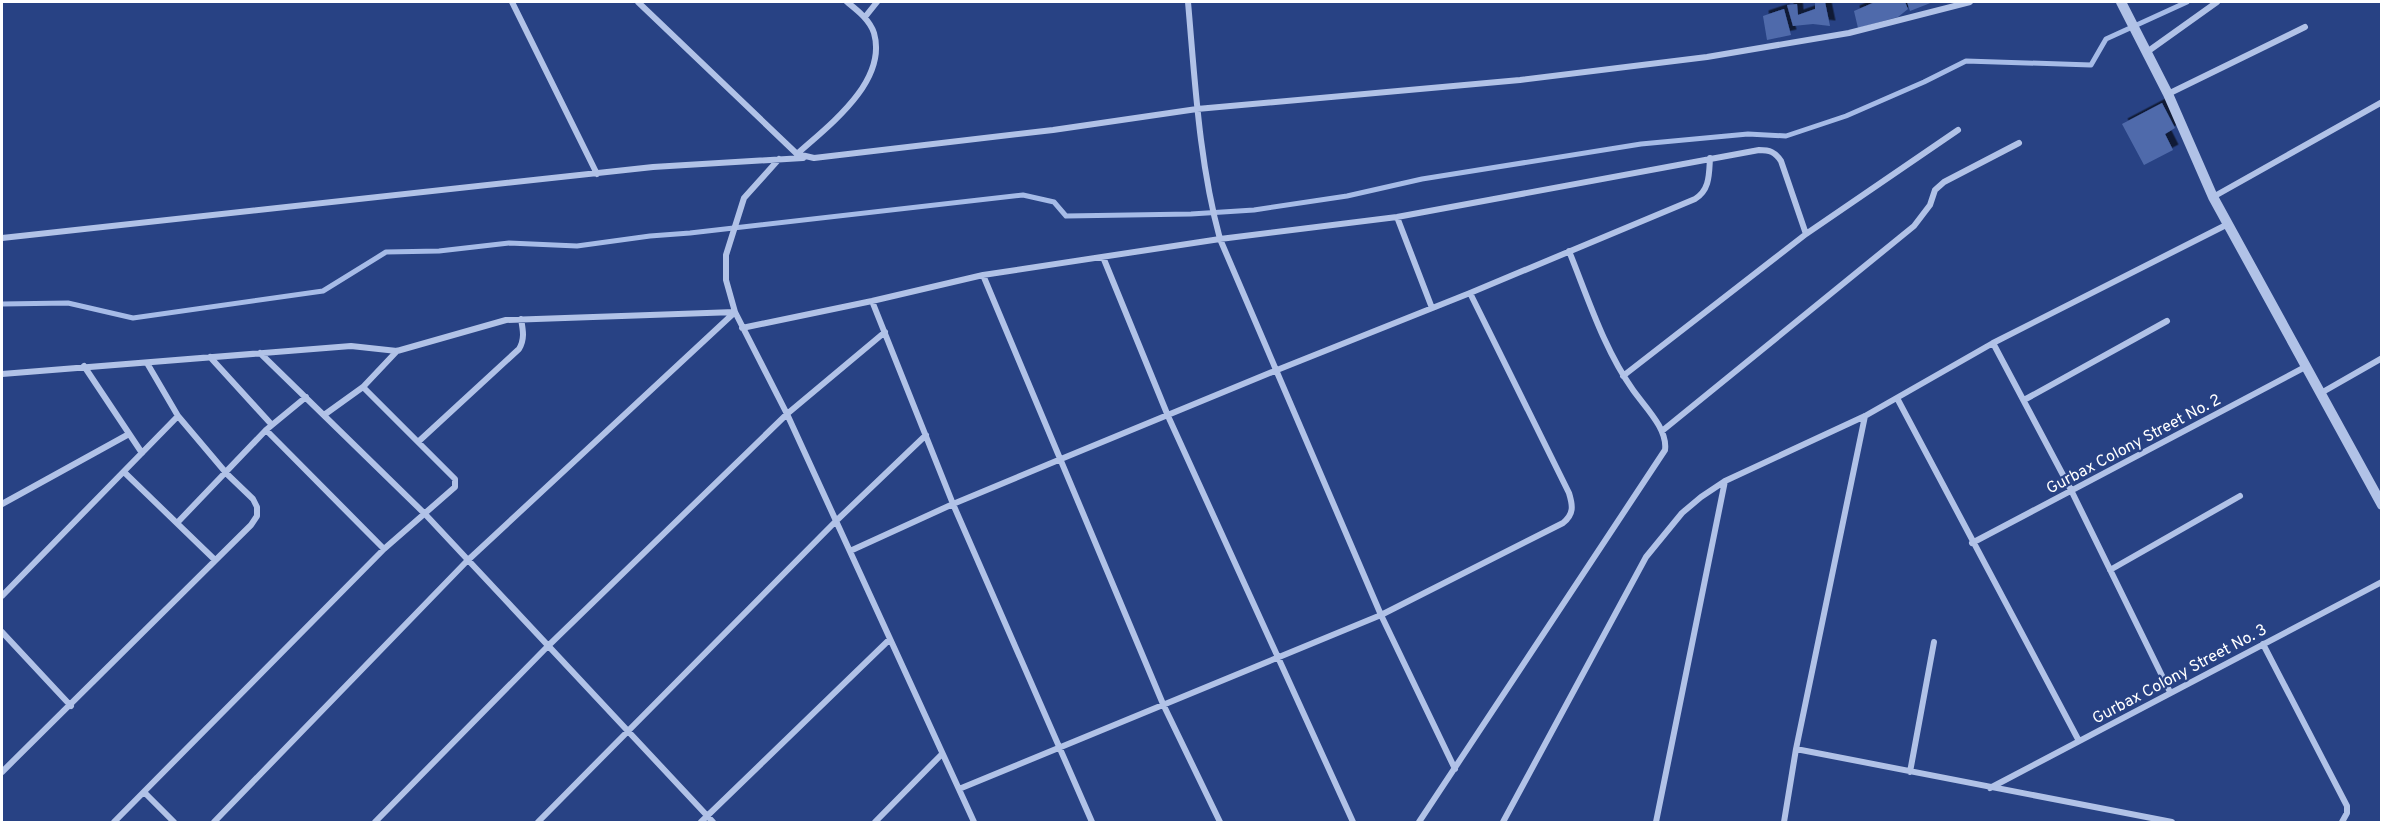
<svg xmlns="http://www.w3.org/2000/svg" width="2383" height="824" viewBox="0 0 2383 824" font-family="Overpass,sans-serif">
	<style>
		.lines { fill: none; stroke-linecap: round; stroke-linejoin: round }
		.stream { stroke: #a6bbe7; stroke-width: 5 }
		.building { fill: #506bab; filter: url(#shadow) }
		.minor { stroke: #b1c2e7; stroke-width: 6 }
		.tertiary { stroke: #b1c2e7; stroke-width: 10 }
		.labels { text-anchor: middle; stroke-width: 4.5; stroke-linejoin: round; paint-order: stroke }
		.street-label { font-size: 16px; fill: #fff; stroke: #284284 }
	</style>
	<defs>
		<filter id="shadow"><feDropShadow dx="5.5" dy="-5.5" stdDeviation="0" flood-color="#0009"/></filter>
	</defs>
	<rect width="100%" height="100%" fill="#284284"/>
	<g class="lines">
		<path class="stream" d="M 2,304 L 68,303 L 133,318 L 323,291 L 386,252 L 439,251 L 509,243 L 577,246 L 650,236 L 690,233 L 1023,195 L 1054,202 L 1066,216 L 1191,214 L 1254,210 L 1347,196 L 1422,179 L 1641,144 L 1748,134 L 1786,136 L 1846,116 L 1924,82 L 1966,61 L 2091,65 L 2106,39 L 2187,2"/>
	</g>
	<path class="building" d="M 1815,2 L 1825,2 L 1830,26 L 1813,24 L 1793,26 L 1787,5 L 1797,4 L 1798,15 L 1815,9 Z
		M 1875,2 L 1905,2 L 1908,9 L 1898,17 L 1858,28 L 1854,11 Z
		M 1907,2 L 1933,2 L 1910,11 Z
		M 1784,9 L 1791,35 L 1767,40 L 1763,16 Z
		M 2162,103 L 2175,128 L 2165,134 L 2173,150 L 2144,165 L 2122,124 Z"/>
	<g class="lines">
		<path class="minor" d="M 512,2 L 597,174
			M 638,2 L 797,154 L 814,158 L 1053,130 L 1197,109 L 1520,80 L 1707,57 L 1849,33 L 1970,2
			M 1188,2 C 1195,81 1199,162 1220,239 L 1381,615 L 1455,769
			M 865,17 L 877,2
			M 2147,52 L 2217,2
			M 2168,94 L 2305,27
			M 797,154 C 828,126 888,82 874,33 C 870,20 857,10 847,2
			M 779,159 L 744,198 L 726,255 L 726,280 L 735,312 L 787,414 L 974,822
			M 2213,197 L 2382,102
			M 1397,217 L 1432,308
			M 2,238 L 653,167 L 803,158
			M 1103,257 L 1168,416 L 1353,822
			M 983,275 L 1163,704 L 1220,822
			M 872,301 L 953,504 L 1092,822
			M 742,328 L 872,301 L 983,275 L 1220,239 L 1397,217 L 1759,150 C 1770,150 1775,152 1781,161 L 1806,234
			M 1993,343 L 2071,490 L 2170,692
			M 260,353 L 425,514 L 713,822
			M 84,366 L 142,453
			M 2,374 L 351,346 L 397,351 L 506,320 L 735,312
			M 1623,376 L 1806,234 L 1958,130
			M 363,387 L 455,479 L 455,487 L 384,549
			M 2321,393 L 2382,358
			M 1897,398 L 2079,741
			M 2024,400 L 2167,321
			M 324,415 L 363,387 L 397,351
			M 272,425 L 306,397
			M 1662,431 L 1914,226 L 1930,205 L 1935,190 L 1944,182 L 2019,143
			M 418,442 L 519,349 C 525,339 523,330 521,319
			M 124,472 L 215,560
			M 2,504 L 129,434
			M 177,523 L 266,430
			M 1972,543 L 2307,366
			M 850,551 L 953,504 L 1061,459 L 1277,370 L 1470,293 L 1695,199 C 1710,190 1709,174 1710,158
			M 2110,570 L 2240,496
			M 2,596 L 178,416
			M 2,632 L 71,706
			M 2263,644 L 2347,806 L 2347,813 L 2342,822
			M 1796,749 L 2172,822
			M 2,772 L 251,525 L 257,516 L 257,507 L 253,499 L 227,474 L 178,416 L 147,363
			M 1910,772 L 1934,642
			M 1990,788 L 2382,582
			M 959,789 L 1381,615 L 1563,523 C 1574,514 1573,506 1569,493 L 1470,293
			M 144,792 L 174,822
			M 114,822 L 384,549 L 266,430 L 272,425 L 210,357
			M 214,822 L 467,561 L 735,312
			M 375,822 L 547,647 L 787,414 L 885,332
			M 538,822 L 835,522 L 926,435
			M 701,822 L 890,639
			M 875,822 L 942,754
			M 1419,822 L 1665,450 C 1668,429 1645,407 1633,390 C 1604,349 1588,298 1569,251
			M 1503,822 L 1646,557 L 1682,513 L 1701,497 L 1725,481 L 1865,416 L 1993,343 L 2228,224
			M 1656,822 L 1725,481
			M 1784,822 L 1796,749 L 1865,416"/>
		<path class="tertiary" d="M 2121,2 L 2168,94 L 2213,197 L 2382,505"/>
	</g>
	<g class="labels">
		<g class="street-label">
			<text transform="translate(2133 443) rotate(-28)" y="6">Gurbax Colony Street No. 2</text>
			<text transform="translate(2179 673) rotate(-28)" y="6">Gurbax Colony Street No. 3</text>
		</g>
	</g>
	<rect width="2383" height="824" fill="none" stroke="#ffffff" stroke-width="6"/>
</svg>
